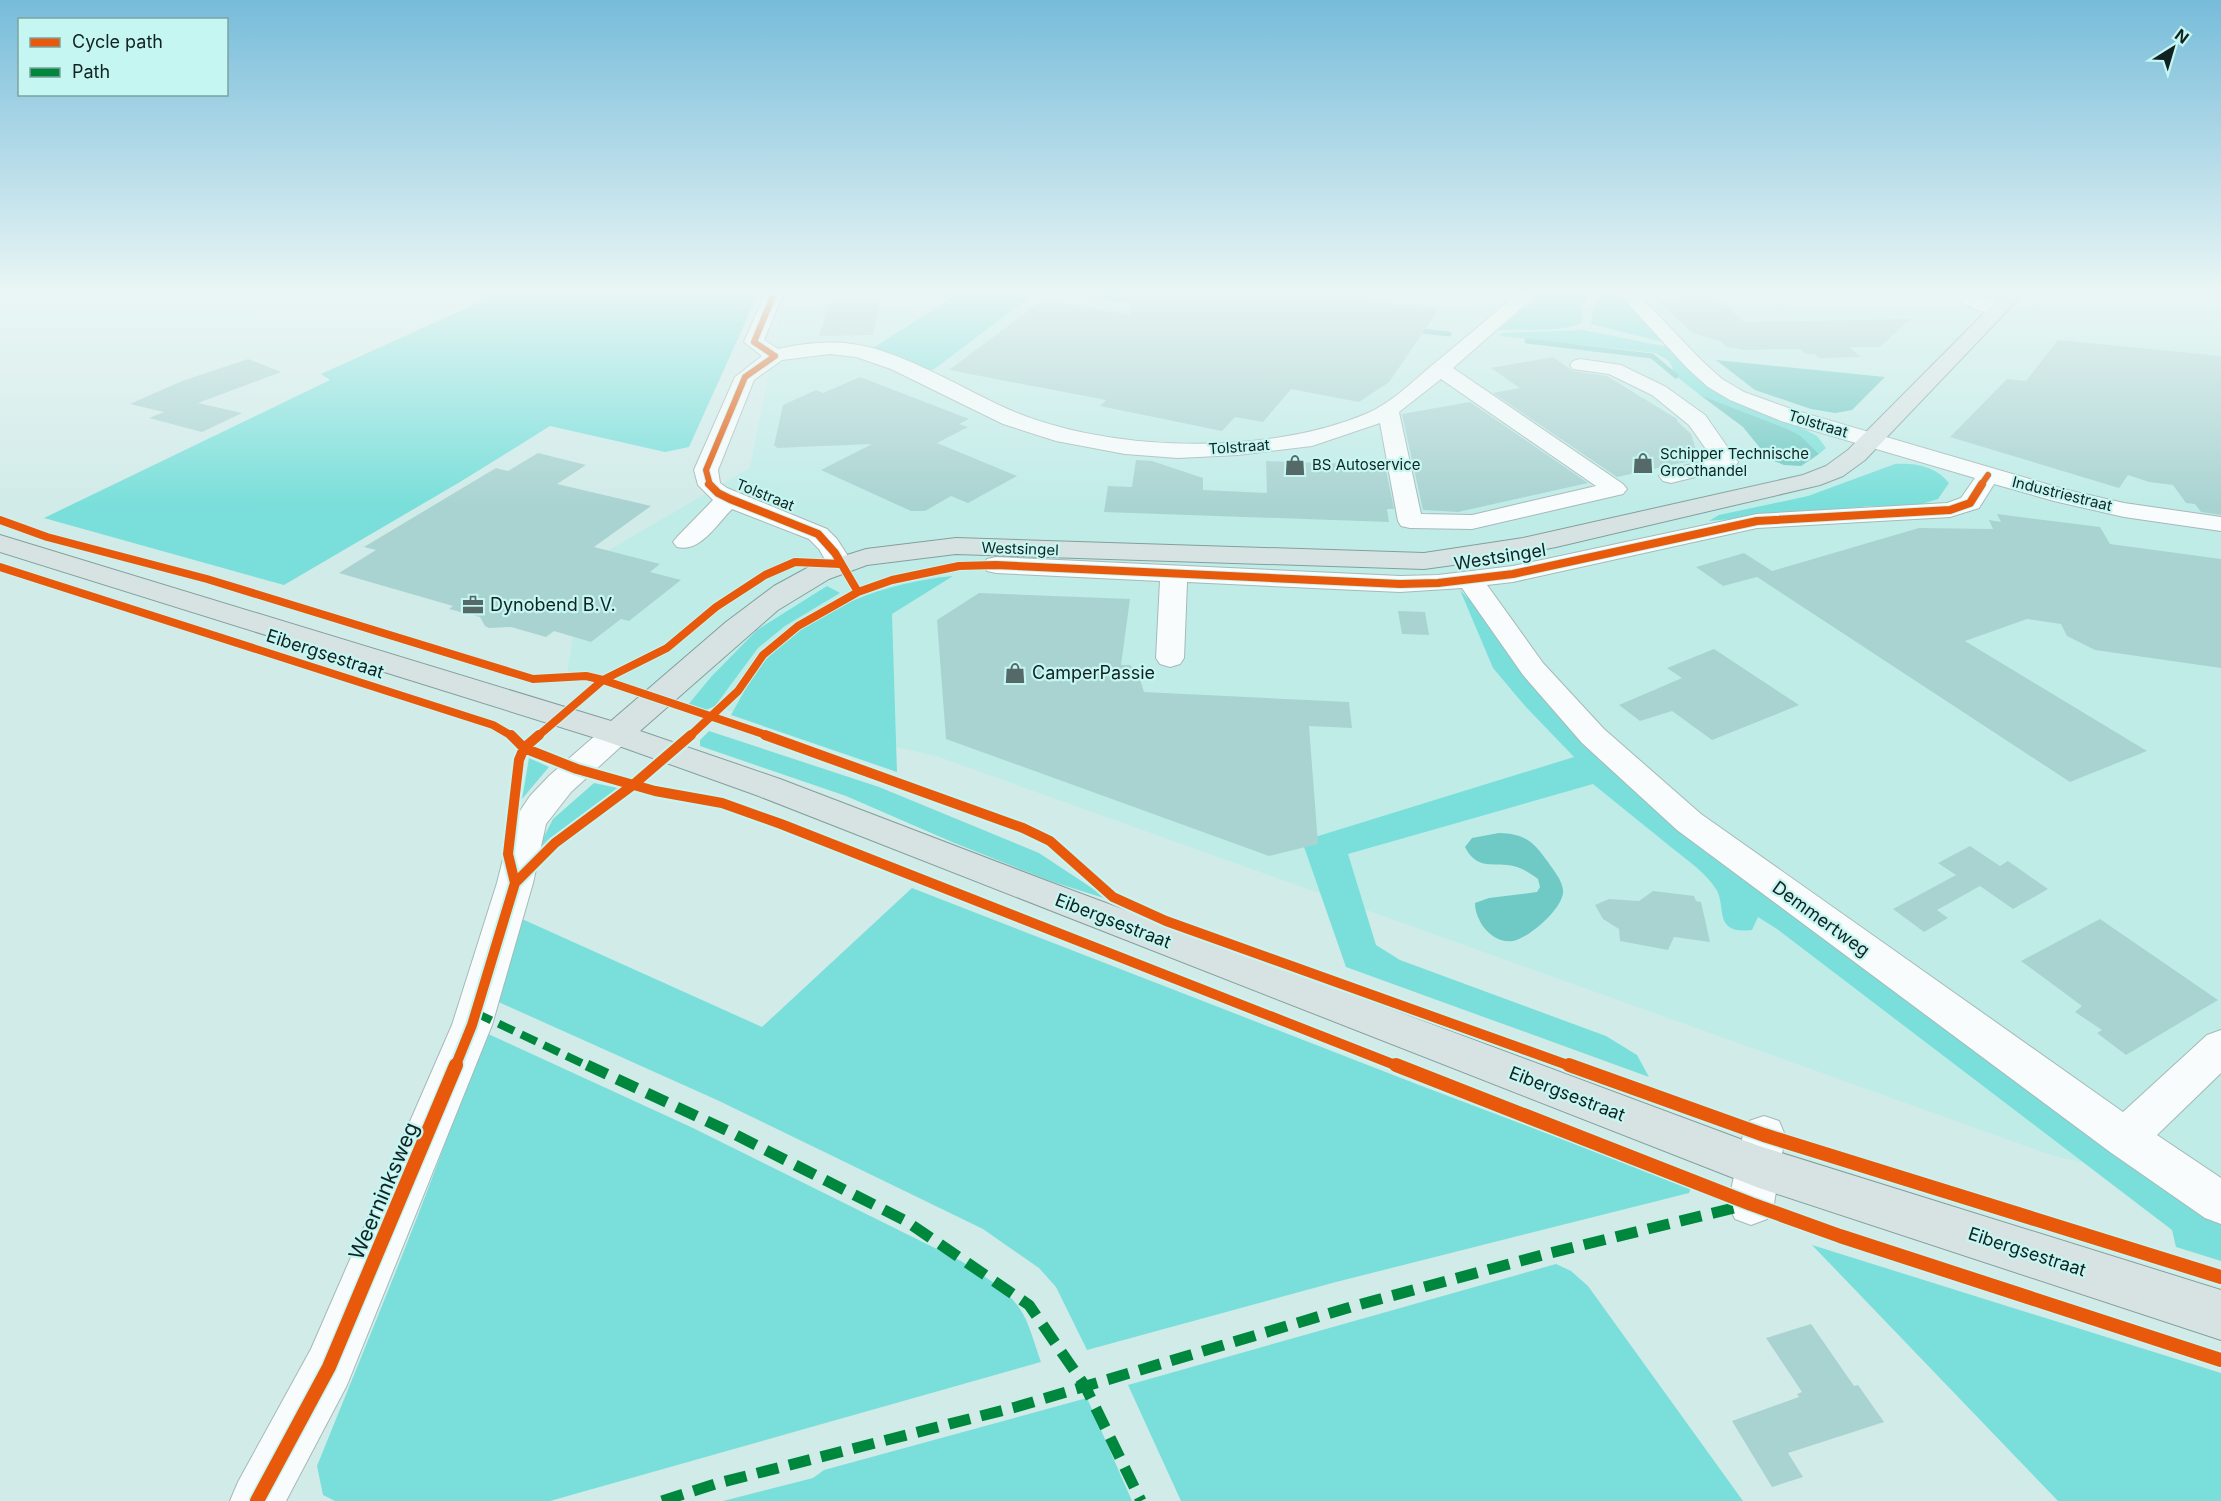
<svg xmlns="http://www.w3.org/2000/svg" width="2221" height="1501" viewBox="0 0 2221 1501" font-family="Inter,sans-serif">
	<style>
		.built { fill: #c0ece8 }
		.green { fill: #7adfda }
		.water { fill: #6fc9c4 }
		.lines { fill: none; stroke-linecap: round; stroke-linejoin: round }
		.stream { stroke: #6fc9c4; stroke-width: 5 }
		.building { fill: #a9d3d1 }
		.minor-casing { stroke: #a5b9b8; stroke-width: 2 }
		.major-casing { stroke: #839f9d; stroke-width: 2 }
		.minor { fill: #f8fcfc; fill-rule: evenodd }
		.major { fill: #d7e3e3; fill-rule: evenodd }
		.quiet-far1 { stroke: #00873e; stroke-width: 8; stroke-dasharray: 17 8; stroke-linecap: butt }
		.quiet { stroke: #00873e; stroke-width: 11; stroke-dasharray: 22 11; stroke-linecap: butt }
		.cycleway-far3-casing { stroke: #c6f6f2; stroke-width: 8 }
		.cycleway-far2-casing { stroke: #c6f6f2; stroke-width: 10 }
		.cycleway-far1-casing { stroke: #c6f6f2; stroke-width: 14 }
		.cycleway-casing { stroke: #c6f6f2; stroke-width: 17 }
		.cycleway-far3 { stroke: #e8590c; stroke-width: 6 }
		.cycleway-far2 { stroke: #e8590c; stroke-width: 8 }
		.cycleway-far1 { stroke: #e8590c; stroke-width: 10 }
		.cycleway { stroke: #e8590c; stroke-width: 14 }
		.labels { text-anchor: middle; stroke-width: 4.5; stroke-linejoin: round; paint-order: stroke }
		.far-street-label { font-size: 15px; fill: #102322; stroke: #c6f6f2 }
		.far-poi-label { font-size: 15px; fill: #102322; stroke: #c6f6f2; text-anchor: start }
		.street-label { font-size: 18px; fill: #102322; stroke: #c6f6f2 }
		.poi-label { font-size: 18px; fill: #102322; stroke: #c6f6f2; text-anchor: start }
		.near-street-label { font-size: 21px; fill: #102322; stroke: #c6f6f2 }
	</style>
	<rect width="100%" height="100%" fill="#d1ebe9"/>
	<path class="built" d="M 784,294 L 2221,294 L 2221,1197 L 2048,1154 L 936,756 L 567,675 L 583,565 L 750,468 Z"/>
	<path class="green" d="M 498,294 L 758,294 L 689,447 L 665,452 L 550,426 L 460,482 L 284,585 L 44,518 L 330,380 L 321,374 Z
		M 958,294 L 1034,294 L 929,373 L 870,350 Z
		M 1541,294 L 1590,294 L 1583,307 L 1581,323 C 1567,332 1517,329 1498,330 Z
		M 1602,294 L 1617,294 L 1663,342 L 1591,324 L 1593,308 Z
		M 1583,330 L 1668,347 L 1732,399 L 1806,430 L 1817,436 L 1826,448 L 1819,454 L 1801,436 L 1788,429 L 1700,395 L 1676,376 L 1669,361 L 1656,353 L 1500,336 L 1502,333 Z
		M 1895,464 C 1916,463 1935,466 1949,483 L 1938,499 L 1915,506 L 1871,506 L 1709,521 L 1719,515 L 1808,496 Z
		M 953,576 L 892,614 L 897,772 L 731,715 C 742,696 753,673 768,657 C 814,608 888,582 953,576 Z
		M 827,586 L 840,593 L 785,626 L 758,648 L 715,706 L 706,710 L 687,706 L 711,677 L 757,630 Z
		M 1460,590 L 1483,614 L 1565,719 L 2221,1220 L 2221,1261 L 2176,1247 L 2172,1230 L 1777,929 L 1758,917 L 1752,930 C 1712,935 1727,906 1716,889 C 1706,873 1687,860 1672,848 C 1646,827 1619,805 1593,784 L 1348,854 L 1376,945 L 1400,960 L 1606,1036 L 1637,1055 L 1649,1077 L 1346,967 L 1302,841 L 1574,757 L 1525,706 L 1493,668 Z
		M 709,731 L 879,787 L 1039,853 L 1098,892 L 1129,906 L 1050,881 L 952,842 L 846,796 L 700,746 L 700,740 Z
		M 529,758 L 549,767 L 522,799 Z
		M 594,783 L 618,788 L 534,856 L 553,819 Z
		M 912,888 L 1419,1085 L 1691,1188 L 1689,1193 L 1336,1282 L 1087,1350 L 1056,1287 L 1039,1268 L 983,1229 L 717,1100 L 494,1000 L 522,919 L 762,1027 Z
		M 484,1032 L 693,1128 L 961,1261 C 982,1275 1006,1288 1020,1309 C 1030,1324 1035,1346 1041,1362 L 550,1501 L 335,1501 L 323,1495 L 317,1466 C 375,1322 436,1179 484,1032 Z
		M 1812,1245 L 2221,1373 L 2221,1501 L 2058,1501 Z
		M 1556,1264 L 1571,1271 L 1588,1286 L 1743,1501 L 1181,1501 L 1128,1385 Z
		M 1087,1398 L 1132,1501 L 723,1501 L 813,1478 L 824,1470 Z"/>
	<path class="water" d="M 1716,360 L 1885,377 L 1852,410 L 1835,413 L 1811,409 L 1755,390 Z
		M 1700,395 L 1788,429 L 1801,436 L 1819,454 L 1801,466 L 1784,465 L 1769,459 L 1743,427 Z
		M 1499,833 C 1525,834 1533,841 1548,862 C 1554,871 1562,880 1563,890 C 1565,907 1529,938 1513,941 C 1500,943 1489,935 1482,925 C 1478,917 1475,912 1475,903 L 1489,898 L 1537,892 L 1540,887 L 1538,879 C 1529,872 1519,866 1507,865 C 1488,864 1475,867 1465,847 L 1472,838 Z"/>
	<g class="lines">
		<path class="stream" d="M 1076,294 L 1142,301
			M 1413,330 L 1449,334
			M 1527,341 L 1652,356 L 1676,376"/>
	</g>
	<path class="building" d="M 1131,294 L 1350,294 L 1402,306 L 1406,303 L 1438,311 L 1389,382 L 1359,402 L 1291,389 L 1263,422 L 1235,417 L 1222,431 L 1100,406 L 1106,400 L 949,370 L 1043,300 L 1130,315 Z
		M 1676,294 L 1713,294 L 1744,322 L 1910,319 L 1880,347 L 1849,347 L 1861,357 L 1819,358 L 1814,354 L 1806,354 L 1800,349 L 1745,350 L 1727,347 L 1720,341 L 1692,333 L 1658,300 L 1682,300 Z
		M 881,299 L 873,335 L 819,336 L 831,300 Z
		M 2058,340 L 2221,356 L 2221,515 L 2201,512 L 2195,504 L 2186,503 L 2173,485 L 2149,482 L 2128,475 L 2119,488 L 1950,437 L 2007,379 L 2026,381 Z
		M 1553,357 L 1573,371 L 1607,376 L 1677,419 L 1677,421 L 1691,434 L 1699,459 L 1617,477 L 1493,393 L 1520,388 L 1491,368 Z
		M 248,359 L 281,372 L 198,403 L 242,413 L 202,432 L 149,418 L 164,412 L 130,404 L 182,381 Z
		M 860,377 L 969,419 L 959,424 L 968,427 L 937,443 L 1017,476 L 968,503 L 951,496 L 925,511 L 911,511 L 821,470 L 872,444 L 776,448 L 777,446 L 774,446 L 783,405 L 816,390 L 823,393 Z
		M 1470,402 L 1588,483 L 1458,512 L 1423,510 L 1402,414 Z
		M 538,453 L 586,465 L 557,484 L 651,506 L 594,547 L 660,564 L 650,572 L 681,580 L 629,621 L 621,619 L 591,642 L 554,631 L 546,637 L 511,627 L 489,628 L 485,626 L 480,617 L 449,609 L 453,606 L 339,573 L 376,550 L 364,547 L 496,468 L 508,471 Z
		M 1136,460 L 1152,461 L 1203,478 L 1203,490 L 1267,493 L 1266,461 L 1385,465 L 1394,509 L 1387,509 L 1389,522 L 1104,512 L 1108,486 L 1132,487 Z
		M 1997,514 L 2100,527 L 2110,544 L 2221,559 L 2221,668 L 2095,650 L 2067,636 L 2061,624 L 2027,619 L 1965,641 L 2147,751 L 2070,782 L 1757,577 L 1723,586 L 1696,567 L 1744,553 L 1772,571 L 1919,528 L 1993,529 L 1989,520 L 2001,522 Z
		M 979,593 L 1130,599 L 1121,665 L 1130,665 L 1139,676 L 1144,692 L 1349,702 L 1352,728 L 1309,726 L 1318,844 L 1269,856 L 946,739 L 937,620 Z
		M 1398,611 L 1425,612 L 1429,635 L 1402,634 Z
		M 1714,649 L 1799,705 L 1712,740 L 1672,711 L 1640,721 L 1619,705 L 1682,678 L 1667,668 Z
		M 1970,846 L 2000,866 L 2008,861 L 2048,889 L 2013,909 L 1980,886 L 1937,910 L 1948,918 L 1924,932 L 1893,909 L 1956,875 L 1938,863 Z
		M 1653,891 L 1694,896 L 1696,901 L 1701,902 L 1710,942 L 1674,937 L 1668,950 L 1620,941 L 1619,929 L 1603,919 L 1595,905 L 1609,899 L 1639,901 Z
		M 2100,919 L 2218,1000 L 2126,1055 L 2097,1033 L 2102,1030 L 2075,1012 L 2082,1006 L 2021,961 Z
		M 1811,1324 L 1854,1386 L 1858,1385 L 1884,1422 L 1788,1453 L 1803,1477 L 1772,1487 L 1732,1421 L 1799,1397 L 1797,1394 L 1802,1392 L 1766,1338 Z"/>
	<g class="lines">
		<defs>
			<path id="minor" d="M 765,294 L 783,294 L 764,340 L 778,349 C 805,343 832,340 859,345 C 903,353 959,386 1001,406 C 1101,453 1266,457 1368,413 C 1391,403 1411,383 1430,367 C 1459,343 1488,319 1517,294 L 1537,294 L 1453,368 L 1623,484 L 1627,489 L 1623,494 L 1472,529 L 1410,528 L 1401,526 L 1398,521 L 1380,423 L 1312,446 L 1238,455 L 1178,458 L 1125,454 L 1056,441 L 1003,424 L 891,369 L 856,357 L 830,354 L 782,360 L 754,380 L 718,470 L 720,483 L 727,488 L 827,529 L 837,539 L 853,564 L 849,570 L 840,572 L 831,570 L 819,549 L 809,539 L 732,509 C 717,524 700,553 677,547 L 673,542 L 677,537 L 713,500 L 698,485 L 694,470 L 735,377 L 762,356 L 744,342 ZM 1441,379 L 1596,486 L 1472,515 L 1421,514 L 1399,412 Z
				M 1619,294 L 1638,294 L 1701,360 L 1722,379 L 1744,392 L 1797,411 L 2067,490 L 2124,503 L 2221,517 L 2221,531 L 2124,517 L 2054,501 L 1994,484 L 1979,508 L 1950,517 L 1757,528 L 1513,582 L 1487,585 L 1543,663 L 1604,729 L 1701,814 L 2123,1112 L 2207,1035 L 2221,1030 L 2221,1073 L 2157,1135 L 2221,1178 L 2221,1224 L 2205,1218 L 2110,1152 L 1677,830 L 1582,743 L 1523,675 L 1462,588 L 1400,592 L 1187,582 L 1184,658 L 1180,664 L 1170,667 L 1160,664 L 1156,658 L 1160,581 L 996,573 L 987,571 L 983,565 L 987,559 L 996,557 L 1400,576 L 1438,575 L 1513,566 L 1757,514 L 1947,503 L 1961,498 L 1975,478 L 1781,421 L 1730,400 L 1708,387 L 1687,368 Z
				M 1953,294 L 1972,294 L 1975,297 L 2006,304 L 2009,308 L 2006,312 C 1990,316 1963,308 1953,294 Z
				M 1580,359 L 1621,365 L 1666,387 L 1705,415 L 1738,462 L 1735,467 L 1671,483 L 1663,481 L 1659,476 L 1663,471 L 1713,459 L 1689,425 L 1652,395 L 1609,374 L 1573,369 L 1570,365 L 1573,361 Z
				M 616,724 L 627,727 L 632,734 L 627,741 L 571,792 L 546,824 L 533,883 L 492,1025 L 347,1385 L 286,1501 L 230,1501 L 238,1482 L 311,1349 L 452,1025 L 497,883 L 512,823 L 530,796 L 549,776 L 605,727 Z
				M 1764,1116 L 1779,1121 L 1785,1135 L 1774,1204 L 1767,1219 L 1751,1225 L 1735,1219 L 1728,1204 L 1743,1135 L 1749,1121 Z"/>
			<path id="major" d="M 2003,294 L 2023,294 L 1865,460 L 1843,476 L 1820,485 L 1556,547 L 1490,560 L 1424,569 L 956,554 L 867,565 L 829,579 L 778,610 L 640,731 L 780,779 L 1047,881 L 1759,1146 L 2221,1290 L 2221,1340 L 1759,1188 L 756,795 L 605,741 L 0,552 L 0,535 L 611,721 L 726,622 L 774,586 L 809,567 L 866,549 L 956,538 L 1424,553 L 1523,538 L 1803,475 L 1826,466 L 1848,450 Z"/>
		</defs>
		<use href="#minor" class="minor-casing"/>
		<use href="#major" class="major-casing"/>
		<use href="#minor" class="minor"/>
		<use href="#major" class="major"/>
		<path class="quiet-far1" d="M 476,1013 L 590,1067"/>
		<path class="quiet" d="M 587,1065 L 728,1131 L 906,1221 L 1029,1305 L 1085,1386 L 1141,1501
			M 662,1501 L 715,1484 L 1016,1407 L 1354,1306 L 1546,1254 L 1750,1204"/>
		<defs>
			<path id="cycleway-far3" d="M 774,294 L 754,342 L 775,356
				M 710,485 L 706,470 L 745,377 L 775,356
				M 1981,485 L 1988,475"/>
			<path id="cycleway-far2" d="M 709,484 L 718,493 L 730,499 L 818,534 L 835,553 L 858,592
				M 0,520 L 47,537 L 207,579 L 533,679 L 586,676 L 603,680 L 769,736
				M 0,567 L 493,725 L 512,736
				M 538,736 L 603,680 L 667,648 L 716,607 L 765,575 L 795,562 L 840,564
				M 690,736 L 738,691 L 763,655 L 798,626 L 858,592 L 892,580 L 959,566 L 996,565 L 1400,584 L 1438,583 L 1513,574 L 1757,521 L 1950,510 L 1970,503 L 1982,484"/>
			<path id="cycleway-far1" d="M 511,735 L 524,748 L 577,769 L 655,791 L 722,803 L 781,824 L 1400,1067
				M 765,735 L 1023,828 L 1050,841 L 1113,897 L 1166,921 L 1573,1067
				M 515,883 L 508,854 L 519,760 L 524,748 L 539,735
				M 455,1067 L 472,1025 L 515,883 L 555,843 L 633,785 L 691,735"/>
			<path id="cycleway" d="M 1396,1065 L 1751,1204 L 1840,1236 L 2221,1360
				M 1569,1065 L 1764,1135 L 2221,1277
				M 257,1501 L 329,1367 L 456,1065"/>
		</defs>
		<use href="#cycleway-far3" class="cycleway-far3-casing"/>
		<use href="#cycleway-far2" class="cycleway-far2-casing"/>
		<use href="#cycleway-far1" class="cycleway-far1-casing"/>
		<use href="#cycleway" class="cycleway-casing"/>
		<use href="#cycleway-far3" class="cycleway-far3"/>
		<use href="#cycleway-far2" class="cycleway-far2"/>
		<use href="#cycleway-far1" class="cycleway-far1"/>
		<use href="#cycleway" class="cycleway"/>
	</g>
	<linearGradient id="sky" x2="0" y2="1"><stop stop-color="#77bcda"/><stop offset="0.58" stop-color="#eaf6f5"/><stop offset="1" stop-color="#eaf6f5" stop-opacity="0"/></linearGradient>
	<rect width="2221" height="504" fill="url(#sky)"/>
	<defs>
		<symbol id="shop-bare" viewBox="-9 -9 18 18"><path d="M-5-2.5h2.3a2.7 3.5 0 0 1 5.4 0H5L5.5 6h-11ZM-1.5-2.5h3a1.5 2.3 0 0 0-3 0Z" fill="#546968" stroke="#c6f6f2" stroke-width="2.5" paint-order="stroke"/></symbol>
		<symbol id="office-bare" viewBox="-9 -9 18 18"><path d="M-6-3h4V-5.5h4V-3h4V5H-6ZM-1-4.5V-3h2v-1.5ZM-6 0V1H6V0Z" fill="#546968" stroke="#c6f6f2" stroke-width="2.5" paint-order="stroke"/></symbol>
	</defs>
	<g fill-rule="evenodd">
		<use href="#shop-bare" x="1628" y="448" width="30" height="30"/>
		<use href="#shop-bare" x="1280" y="450" width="30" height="30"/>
		<use href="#office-bare" x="458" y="590" width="30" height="30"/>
		<use href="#shop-bare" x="1000" y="658" width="30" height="30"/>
	</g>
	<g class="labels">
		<g class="far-street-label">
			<text transform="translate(1818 424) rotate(17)" y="5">Tolstraat</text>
			<text transform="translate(1239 447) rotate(-4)" y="5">Tolstraat</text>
			<text transform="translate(2062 494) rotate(14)" y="5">Industriestraat</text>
			<text transform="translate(765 495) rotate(22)" y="5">Tolstraat</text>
			<text transform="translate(1020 549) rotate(2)" y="5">Westsingel</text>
		</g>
		<g class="far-poi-label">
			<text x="1660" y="459">Schipper Technische<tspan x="1660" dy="17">Groothandel</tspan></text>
			<text x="1312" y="470">BS Autoservice</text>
		</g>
		<g class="street-label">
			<text transform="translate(1500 557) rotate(-9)" y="6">Westsingel</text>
			<text transform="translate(325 654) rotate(18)" y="6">Eibergsestraat</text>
			<text transform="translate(1821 919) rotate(36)" y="6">Demmertweg</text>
			<text transform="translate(1113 921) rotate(21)" y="6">Eibergsestraat</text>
			<text transform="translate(1567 1094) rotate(21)" y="6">Eibergsestraat</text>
			<text transform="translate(2027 1252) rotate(18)" y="6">Eibergsestraat</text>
		</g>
		<g class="poi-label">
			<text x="490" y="611">Dynobend B.V.</text>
			<text x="1032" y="679">CamperPassie</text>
		</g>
		<g class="near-street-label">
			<text transform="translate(384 1191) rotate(-67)" y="7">Weerninksweg</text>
		</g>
	</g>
	<rect x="18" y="18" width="210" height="78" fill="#c6f6f2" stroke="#7da29f" stroke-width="1.5"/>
	<rect x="30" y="38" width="30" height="9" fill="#e8590c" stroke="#7da29f" stroke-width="1.5"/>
	<text x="72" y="48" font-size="18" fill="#102322">Cycle path</text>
	<rect x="30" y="68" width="30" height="9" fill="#00873e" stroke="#7da29f" stroke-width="1.5"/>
	<text x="72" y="78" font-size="18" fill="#102322">Path</text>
	<g transform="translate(2173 48) rotate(37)" stroke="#c6f6f2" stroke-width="4.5" paint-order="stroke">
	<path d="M0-4.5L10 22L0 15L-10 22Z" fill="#102322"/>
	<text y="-9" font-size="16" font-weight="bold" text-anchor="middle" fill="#102322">N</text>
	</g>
</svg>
